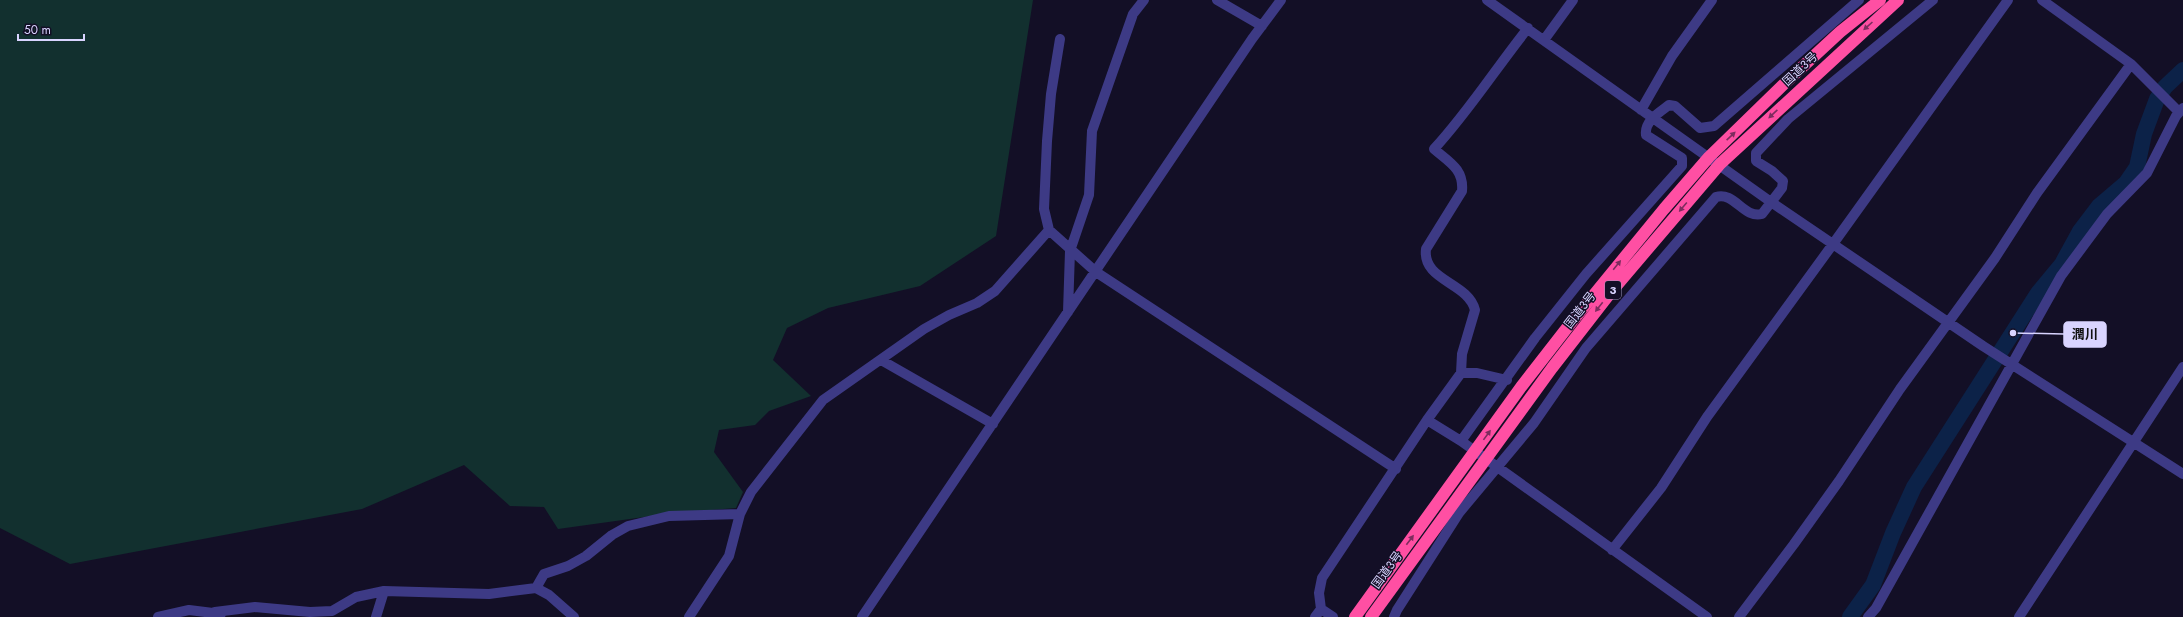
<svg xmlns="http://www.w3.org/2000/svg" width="2183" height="617" viewBox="0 0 2183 617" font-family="Jost,'Noto Sans JP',sans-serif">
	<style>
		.green { fill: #12302f }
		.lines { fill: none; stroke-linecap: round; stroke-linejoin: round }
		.river { stroke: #0c2248; stroke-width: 16 }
		.minor { stroke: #3d3a85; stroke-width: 10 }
		.highway { stroke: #ff4fa3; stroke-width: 12 }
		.oneway { fill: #7d2c5e }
		.labels { text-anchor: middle; stroke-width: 3; stroke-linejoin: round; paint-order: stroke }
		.shield { fill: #130f26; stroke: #9e99be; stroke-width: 1 }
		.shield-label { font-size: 11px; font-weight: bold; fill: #d9d4ff }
		.street-label { font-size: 12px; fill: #d9d4ff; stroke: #130f26 }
		.leader { fill: none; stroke: #d9d4ff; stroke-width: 1.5 }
		.callout-dot { fill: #d9d4ff; stroke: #130f26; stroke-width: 1.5 }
		.callout { fill: #d9d4ff; stroke: #d9d4ff; stroke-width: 1.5 }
		.callout-label { font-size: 13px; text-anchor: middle; font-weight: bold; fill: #111 }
	</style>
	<rect width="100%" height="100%" fill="#130f26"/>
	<path class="green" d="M 0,0 L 1033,0 L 996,236 L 920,286 L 828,308 L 787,328 L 773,360 L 811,396 L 769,411 L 755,425 L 719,430 L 714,452 L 743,492 L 736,508 L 673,513 L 558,529 L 544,507 L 510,506 L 464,465 L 362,509 L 70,564 L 0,528 Z"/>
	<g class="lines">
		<path class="river" d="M 1850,617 L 1873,585 L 1893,533 L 1914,487 L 2038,293 L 2062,264 L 2080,231 L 2099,206 L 2126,183 L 2137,167 L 2144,134 L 2157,99 L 2165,87 L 2183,70"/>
		<path class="minor" d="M 1217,0 L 1262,26
			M 1487,0 L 1771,202 L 1983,346 L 2183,474
			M 2042,0 L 2131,64 L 2179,112
			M 1544,40 L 1573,0
			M 1641,110 L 1672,56 L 1712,0
			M 1049,230 L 1044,209 L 1047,141 L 1051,94 L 1060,39
			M 1068,312 L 1070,251 L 1089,195 L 1092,131 L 1133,14 L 1144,0
			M 881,360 L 993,424
			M 1461,373 L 1477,373 L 1507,380
			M 1427,420 L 1461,441 L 1707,617
			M 1461,441 L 1535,338 L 1586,274 L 1682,166 L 1682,158 L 1646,135 C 1644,121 1660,112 1669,105 L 1675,106 L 1700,128 L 1714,126 L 1859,0
			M 1612,550 L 1661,488 L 1707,417 L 1833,244 L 2008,0
			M 536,588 L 544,574 L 568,566 L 586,556 L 612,535 L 628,526 L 669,516 L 740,514
			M 1321,609 L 1333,617
			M 215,612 L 255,607 L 310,612 L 332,611 L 356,597 L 384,591 L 489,594 L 536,588 L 549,595 L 574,617
			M 158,617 L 189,610 L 221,614
			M 376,617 L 384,591
			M 689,617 L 729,556 L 740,514 L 751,492 L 823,400 L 924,329 L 949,315 L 977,303 L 995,291 L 1049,230 L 1096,272 L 1396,469
			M 862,617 L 1252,39 L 1281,0
			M 1315,617 L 1321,609 L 1319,593 L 1322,578 L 1427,420 L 1461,373 L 1462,354 L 1475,310 C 1468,282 1422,281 1426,249 L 1462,191 C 1464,169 1449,162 1434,149 C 1469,111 1496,68 1528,28
			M 1394,617 L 1397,610 L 1459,513 L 1534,423 L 1586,348 L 1716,197 C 1734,191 1744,219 1762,214 L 1782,188 L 1783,181 L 1772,171 L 1756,161 L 1756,153 L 1788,119 L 1933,0
			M 1739,617 L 1794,544 L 1839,481 L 1900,389 L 1995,258 L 2037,193 L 2131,64
			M 1868,617 L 1876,608 L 2061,276 L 2107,214 L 2147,173 L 2176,116 L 2183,108
			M 2019,617 L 2183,367"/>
		<path class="highway" d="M 1355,617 L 1521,387 L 1570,324 L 1664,209 L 1709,157 L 1786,82 L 1840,32 L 1880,0
			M 1371,617 L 1552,368 L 1611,292 L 1720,164 L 1898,0"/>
	</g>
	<defs><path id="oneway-solid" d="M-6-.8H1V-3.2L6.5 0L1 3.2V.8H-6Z"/></defs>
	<g class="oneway">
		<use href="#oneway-solid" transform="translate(1868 26) rotate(138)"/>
		<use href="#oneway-solid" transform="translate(1773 114) rotate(137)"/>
		<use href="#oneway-solid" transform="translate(1731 136) rotate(-43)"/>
		<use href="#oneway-solid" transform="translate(1683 207) rotate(130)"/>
		<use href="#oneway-solid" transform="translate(1617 265) rotate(-51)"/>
		<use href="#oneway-solid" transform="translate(1599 307) rotate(128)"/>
		<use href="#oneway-solid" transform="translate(1487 435) rotate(-54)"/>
		<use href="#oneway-solid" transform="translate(1410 540) rotate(-53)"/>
	</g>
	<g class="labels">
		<rect class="shield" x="1605" y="281" width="16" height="18" rx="3"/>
		<g class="shield-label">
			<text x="1613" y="294">3</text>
		</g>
		<g class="street-label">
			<text transform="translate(1800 69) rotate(-43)" y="4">国道3号</text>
			<text transform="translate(1580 310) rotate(-52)" y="4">国道3号</text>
			<text transform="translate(1387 570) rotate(-54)" y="4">国道3号</text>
		</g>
	</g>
	<path class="leader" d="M2013 333L2064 334"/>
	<circle class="callout-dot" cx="2013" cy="333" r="4"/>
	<rect class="callout" x="2064" y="322" width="42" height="25" rx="4"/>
	<g class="callout-label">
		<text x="2085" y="339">潤川</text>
	</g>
	<path d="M18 34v6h66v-6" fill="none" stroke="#d9d4ff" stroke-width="2"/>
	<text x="24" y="34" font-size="12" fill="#d9d4ff" stroke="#130f26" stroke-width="3" paint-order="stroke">50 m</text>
</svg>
